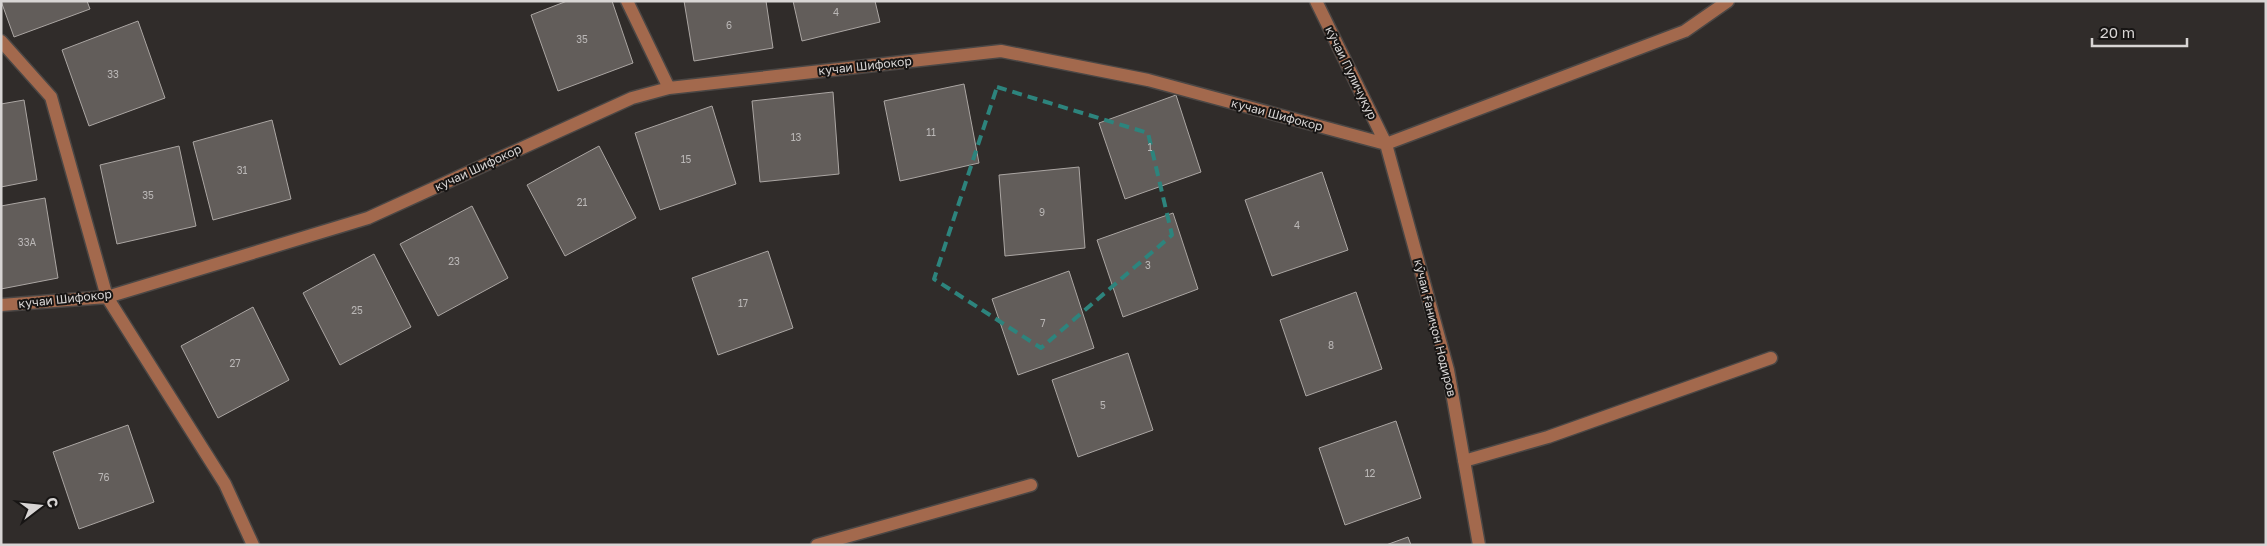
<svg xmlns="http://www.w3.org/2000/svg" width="2267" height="546" viewBox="0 0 2267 546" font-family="'Golos Text',sans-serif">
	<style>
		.building { fill: #625d5a; stroke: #aba6a3 }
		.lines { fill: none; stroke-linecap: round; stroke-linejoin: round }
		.minor-casing { stroke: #4b4745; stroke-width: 15 }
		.minor { stroke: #a3694d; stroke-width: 12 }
		.marked { fill: none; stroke: #2d847d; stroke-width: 4; stroke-dasharray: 10 6; stroke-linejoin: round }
		.labels { text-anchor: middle; stroke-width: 4; stroke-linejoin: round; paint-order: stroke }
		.number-label { font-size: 10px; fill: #bab7b6 }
		.street-label { font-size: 12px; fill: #d8d5d4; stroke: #171514 }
	</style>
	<rect width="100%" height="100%" fill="#302c2a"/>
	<path class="building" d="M 1,1 L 87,1 L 90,9 L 14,37 Z
		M 567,1 L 612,1 L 633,63 L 558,91 L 531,15 Z
		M 684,1 L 766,1 L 773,48 L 694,61 Z
		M 793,1 L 875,1 L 880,22 L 802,41 Z
		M 138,21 L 165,98 L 89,126 L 62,50 Z
		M 964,84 L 979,163 L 900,181 L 884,101 Z
		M 833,92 L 839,174 L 760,182 L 752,101 Z
		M 1176,95 L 1201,172 L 1125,199 L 1099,123 Z
		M 24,100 L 37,180 L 1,187 L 1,104 Z
		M 712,106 L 736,184 L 660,210 L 635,133 Z
		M 272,120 L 291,199 L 213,220 L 193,142 Z
		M 179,146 L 196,226 L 117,244 L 100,165 Z
		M 599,146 L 636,218 L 565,256 L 527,185 Z
		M 1079,167 L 1085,248 L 1005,256 L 999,175 Z
		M 1322,172 L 1348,250 L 1272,276 L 1245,200 Z
		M 45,198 L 58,278 L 1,289 L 1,206 Z
		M 472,206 L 508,278 L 438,316 L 400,244 Z
		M 1173,213 L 1198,289 L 1123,317 L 1097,240 Z
		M 768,251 L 793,328 L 718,355 L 692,278 Z
		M 374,254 L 411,327 L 340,365 L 303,293 Z
		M 1069,271 L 1094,348 L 1018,375 L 992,299 Z
		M 1356,292 L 1382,369 L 1306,396 L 1280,320 Z
		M 253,307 L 289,380 L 218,418 L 181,346 Z
		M 1128,353 L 1153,430 L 1078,457 L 1052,380 Z
		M 1396,421 L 1421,498 L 1345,525 L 1319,448 Z
		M 128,425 L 154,502 L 79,529 L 53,452 Z
		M 1408,537 L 1411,545 L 1386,545 Z"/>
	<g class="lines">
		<defs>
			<path id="minor" d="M 627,1 L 669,88
				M 1316,1 L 1386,144 L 1448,370 L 1479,545
				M 1,41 L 51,97 L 107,297 L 225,484 L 253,545
				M 1,305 L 107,297 L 368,218 L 632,98 L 669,88 L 1001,51 L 1148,80 L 1386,144 L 1685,31 L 1728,1
				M 1464,461 L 1548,437 L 1771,358
				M 817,545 L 1031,485"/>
		</defs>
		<use href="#minor" class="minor-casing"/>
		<use href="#minor" class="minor"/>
	</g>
	<path class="marked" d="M 997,87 L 1148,133 L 1172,235 L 1041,348 L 934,279 Z"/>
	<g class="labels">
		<g class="number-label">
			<text x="836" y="16">4</text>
			<text x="729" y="29">6</text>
			<text x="582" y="43">35</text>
			<text x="113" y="78">33</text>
			<text x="931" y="136">11</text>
			<text x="796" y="141">13</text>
			<text x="1150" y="151">1</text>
			<text x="686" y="163">15</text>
			<text x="242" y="174">31</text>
			<text x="148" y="199">35</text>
			<text x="582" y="206">21</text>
			<text x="1042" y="216">9</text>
			<text x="1297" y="229">4</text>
			<text x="27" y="246">33А</text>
			<text x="454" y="265">23</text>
			<text x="1148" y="269">3</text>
			<text x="743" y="307">17</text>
			<text x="357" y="314">25</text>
			<text x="1043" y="327">7</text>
			<text x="1331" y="349">8</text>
			<text x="235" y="367">27</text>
			<text x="1103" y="409">5</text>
			<text x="1370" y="477">12</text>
			<text x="104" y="481">76</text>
		</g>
		<g class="street-label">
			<text transform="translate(865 66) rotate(-6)" y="4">кучаи Шифокор</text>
			<text transform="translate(1351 73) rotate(64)" y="4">кӯчаи Пуличуқур</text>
			<text transform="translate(1277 115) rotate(15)" y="4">кучаи Шифокор</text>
			<text transform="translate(478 168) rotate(-25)" y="4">кучаи Шифокор</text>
			<text transform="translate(65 299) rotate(-6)" y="4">кучаи Шифокор</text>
			<text transform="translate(1435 328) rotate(76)" y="4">кӯчаи Ғаниҷон Нодиров</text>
		</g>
	</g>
	<rect width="2267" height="546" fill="none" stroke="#d8d5d4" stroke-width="5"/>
	<g transform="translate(40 506) rotate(74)" stroke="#171514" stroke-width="4" paint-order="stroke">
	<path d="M0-4L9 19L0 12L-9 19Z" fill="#d8d5d4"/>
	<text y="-8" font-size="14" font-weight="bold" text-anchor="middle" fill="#d8d5d4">С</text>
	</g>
	<path d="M2092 38v8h95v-8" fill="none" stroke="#d8d5d4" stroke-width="2.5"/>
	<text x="2100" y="38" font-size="15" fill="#d8d5d4" stroke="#171514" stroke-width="4" paint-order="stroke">20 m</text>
</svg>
